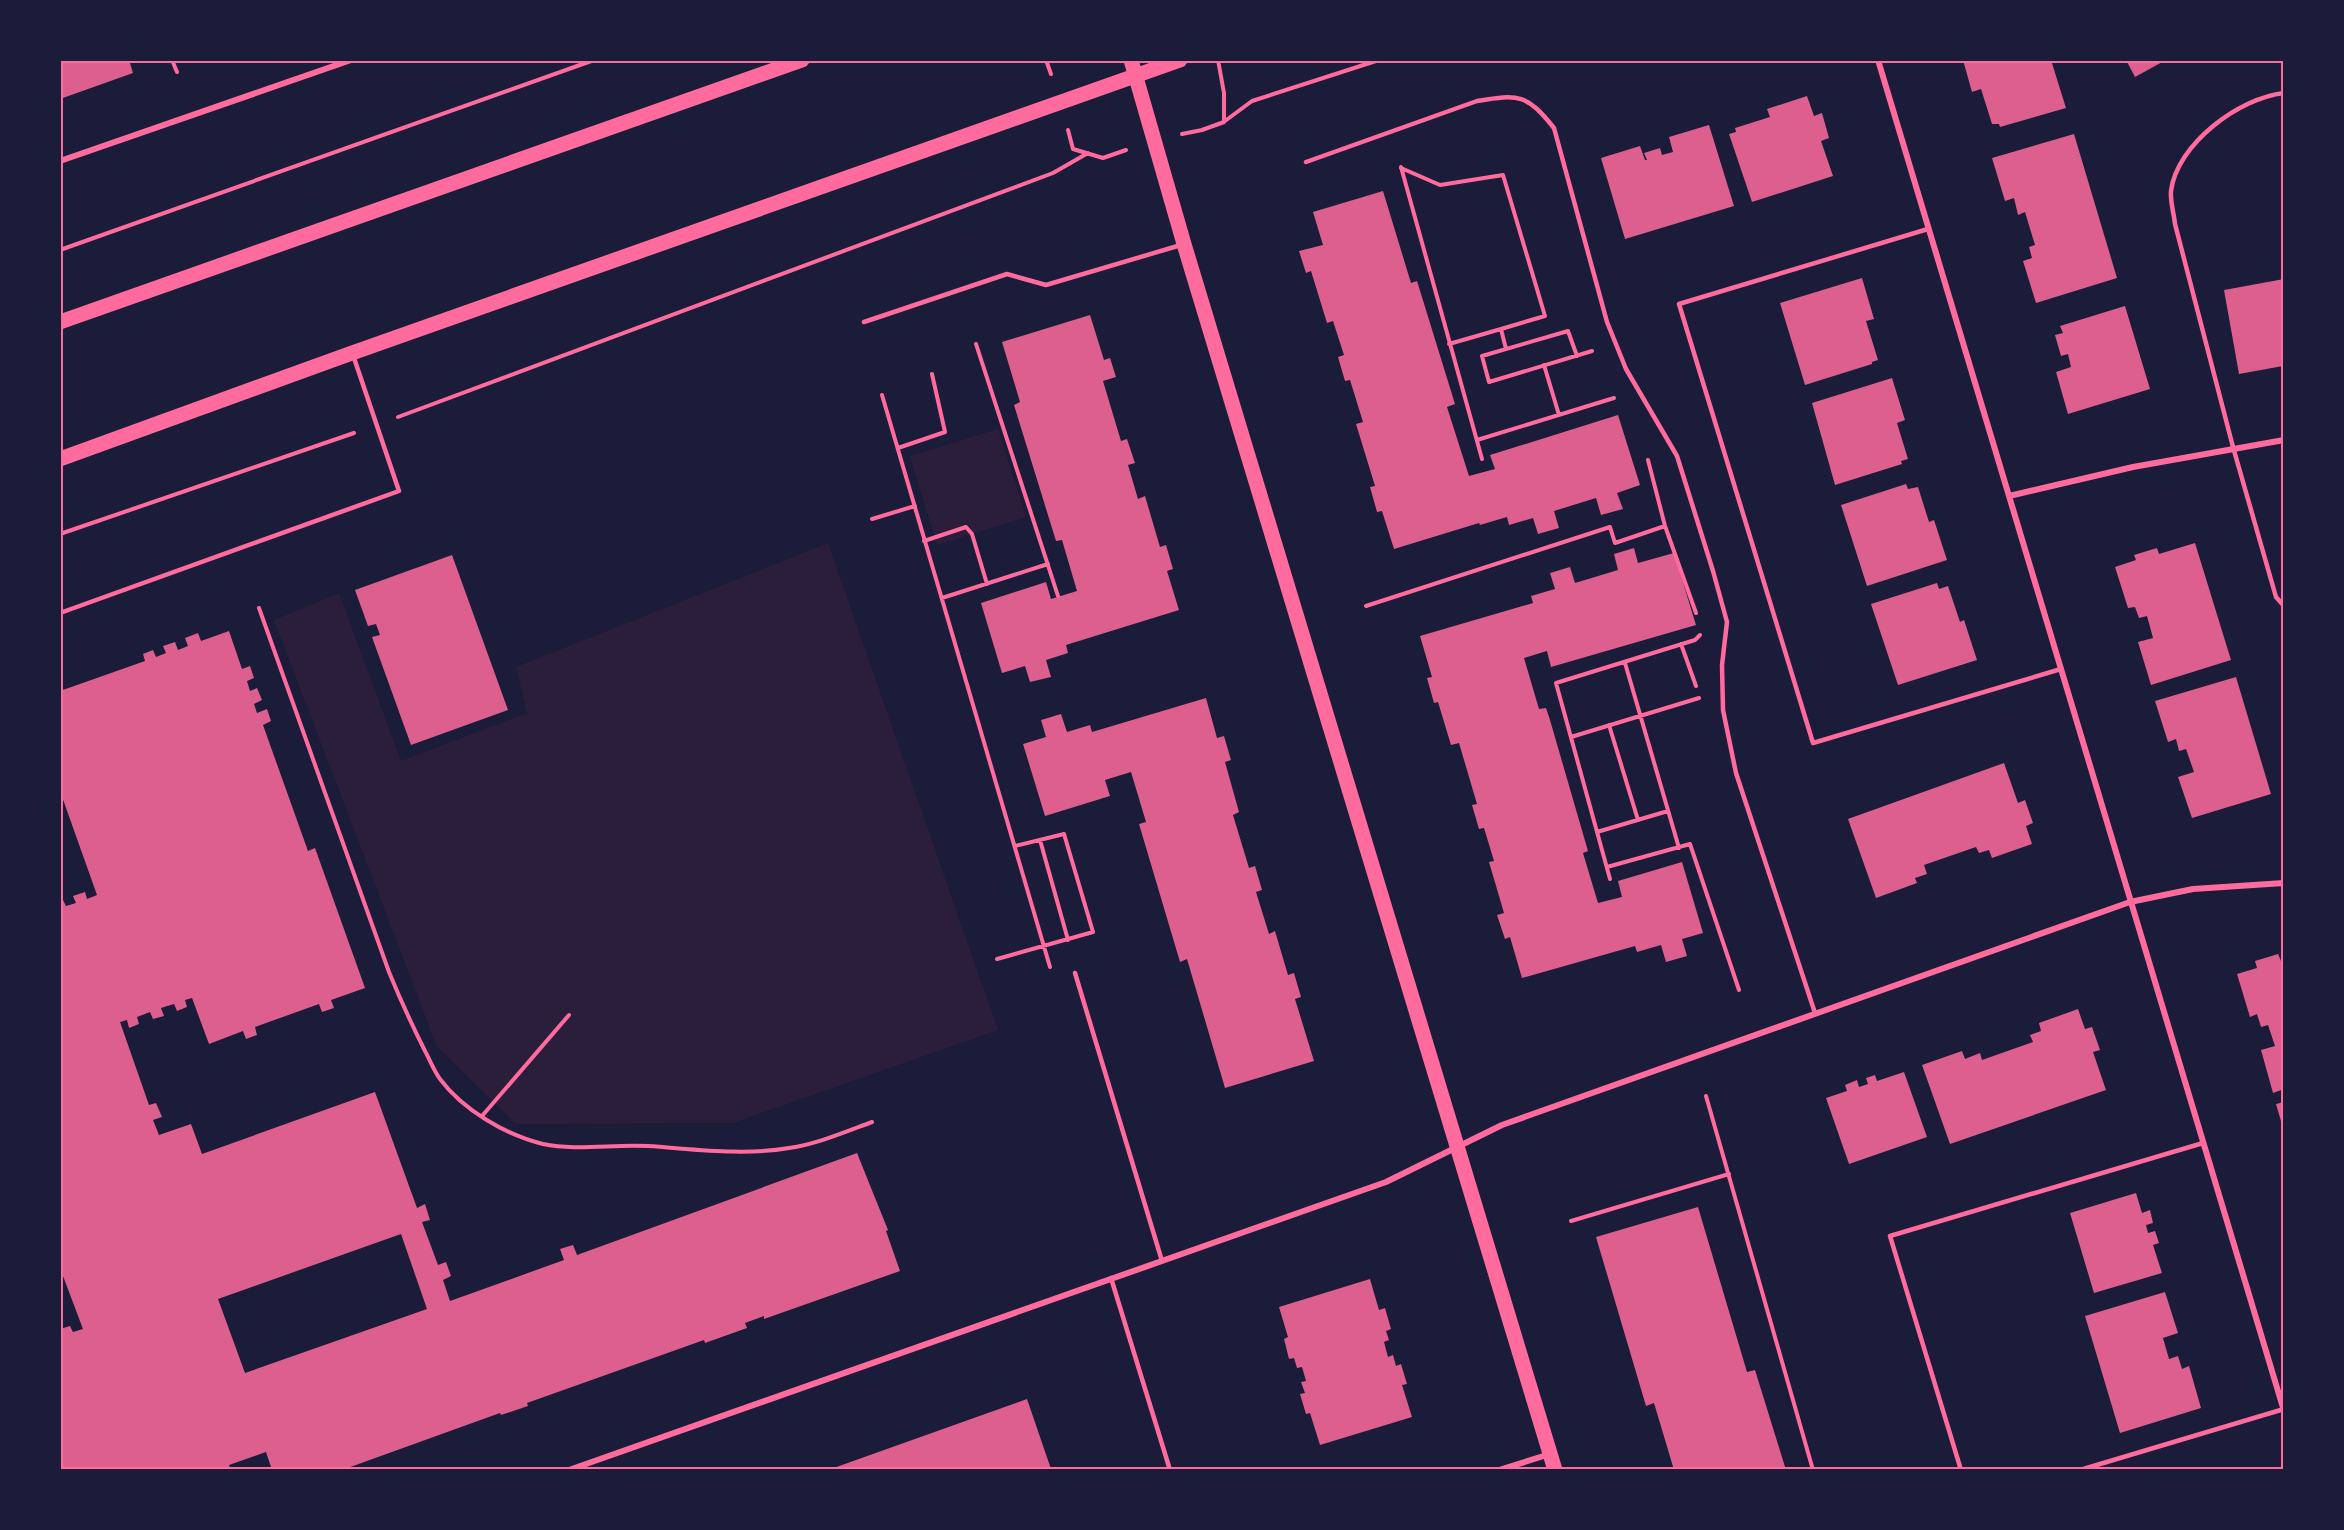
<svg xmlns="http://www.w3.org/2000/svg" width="2344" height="1530" viewBox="0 0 2344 1530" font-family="Manrope,sans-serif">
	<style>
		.green { fill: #2a1e3b }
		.building { fill: #dd5f8e; fill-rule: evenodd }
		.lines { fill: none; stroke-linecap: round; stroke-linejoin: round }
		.path { stroke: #ff6b9d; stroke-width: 4 }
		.service { stroke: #ff6b9d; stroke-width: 4.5 }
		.minor { stroke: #ff6b9d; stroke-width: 6 }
		.primary { stroke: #ff6b9d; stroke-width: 15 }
		.neatline { fill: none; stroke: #ff6b9d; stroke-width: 2 }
	</style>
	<rect width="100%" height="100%" fill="#1b1b3a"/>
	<path class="green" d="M 998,429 L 1026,517 L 937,545 L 910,456 Z
		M 828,543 L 998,1030 L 733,1123 L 516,1124 L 437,1047 L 274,620 L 339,593 L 401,761 L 527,713 L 516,667 Z"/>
	<path class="building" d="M 60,60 L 129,60 L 133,73 L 60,99 Z
		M 1963,60 L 2051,60 L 2066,108 L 2000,127 L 1999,124 L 1992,124 L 1981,89 L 1972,92 Z
		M 2126,60 L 2166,60 L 2135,77 Z
		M 1807,96 L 1814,116 L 1822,113 L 1829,138 L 1821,141 L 1833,176 L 1752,202 L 1729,134 L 1736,132 L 1735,128 L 1770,117 L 1767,109 Z
		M 1709,125 L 1734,206 L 1625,239 L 1601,158 L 1640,146 L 1645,160 L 1647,160 L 1644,153 L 1660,148 L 1662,155 L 1673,152 L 1669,137 Z
		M 2074,134 L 2117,278 L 2036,303 L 2023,261 L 2032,258 L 2029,247 L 2035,245 L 2025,212 L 2018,215 L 2014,198 L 2005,201 L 1992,158 Z
		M 1383,191 L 1411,283 L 1417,281 L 1455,404 L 1447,407 L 1469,476 L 1495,469 L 1490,455 L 1618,415 L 1640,485 L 1617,493 L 1623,509 L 1601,515 L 1596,498 L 1554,511 L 1559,528 L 1538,534 L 1533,518 L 1509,525 L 1507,517 L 1480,525 L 1479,523 L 1394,549 L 1382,511 L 1377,512 L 1370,487 L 1375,486 L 1356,424 L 1363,422 L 1350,380 L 1345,381 L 1338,357 L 1344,355 L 1333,321 L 1327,323 L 1311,271 L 1306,273 L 1299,251 L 1323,245 L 1313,212 Z
		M 1862,278 L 1874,319 L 1866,321 L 1878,360 L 1872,362 L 1872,364 L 1805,385 L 1780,303 Z
		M 2284,279 L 2283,366 L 2239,374 L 2224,290 Z
		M 2125,306 L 2150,389 L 2068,414 L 2056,372 L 2071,367 L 2068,354 L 2061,356 L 2055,335 L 2063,333 L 2060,326 Z
		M 1090,315 L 1104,360 L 1110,358 L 1116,377 L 1103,381 L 1121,441 L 1127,439 L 1135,463 L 1128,465 L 1138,499 L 1145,496 L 1160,547 L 1166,545 L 1173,569 L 1167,571 L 1179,610 L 1066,645 L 1068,653 L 1046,660 L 1051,677 L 1030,682 L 1025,666 L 1002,673 L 981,603 L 1046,582 L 1051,599 L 1077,591 L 1062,540 L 1056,541 L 1014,405 L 1020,402 L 1002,342 Z
		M 1892,378 L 1905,420 L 1897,423 L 1908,459 L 1901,461 L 1902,464 L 1835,485 L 1812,403 Z
		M 1906,484 L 1908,489 L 1918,487 L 1929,522 L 1934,520 L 1947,560 L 1867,586 L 1841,505 Z
		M 2195,543 L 2231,660 L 2151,685 L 2138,642 L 2153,638 L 2147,616 L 2139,618 L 2135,607 L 2128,608 L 2115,567 L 2136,560 L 2134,555 L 2157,548 L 2159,554 Z
		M 1634,548 L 1638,563 L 1674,553 L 1696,625 L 1551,667 L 1547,651 L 1524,658 L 1539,709 L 1546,708 L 1550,720 L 1588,851 L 1583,853 L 1598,903 L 1622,897 L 1618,881 L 1682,862 L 1703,933 L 1682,939 L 1687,956 L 1666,962 L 1661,945 L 1637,952 L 1635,946 L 1522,978 L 1510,937 L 1505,939 L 1497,915 L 1504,913 L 1489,862 L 1494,861 L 1484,828 L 1479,829 L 1472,805 L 1477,804 L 1459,743 L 1451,745 L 1438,702 L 1434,703 L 1427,678 L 1432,677 L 1420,636 L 1533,603 L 1531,596 L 1555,589 L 1550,573 L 1570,567 L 1575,583 L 1618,570 L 1614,554 Z
		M 452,555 L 508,710 L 411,745 L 372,637 L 380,635 L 376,624 L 368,626 L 355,590 Z
		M 1937,583 L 1939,589 L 1948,586 L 1960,622 L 1964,620 L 1977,660 L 1898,685 L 1871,604 Z
		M 229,631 L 242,669 L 250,666 L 254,678 L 247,681 L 250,691 L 257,688 L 262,700 L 254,704 L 257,713 L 267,709 L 271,721 L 263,725 L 308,851 L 315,848 L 365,988 L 331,1000 L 334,1008 L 322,1012 L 319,1004 L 255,1027 L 257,1035 L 246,1039 L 243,1031 L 209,1044 L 192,998 L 185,1000 L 187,1007 L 177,1011 L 174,1004 L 161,1008 L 164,1016 L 153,1019 L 150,1012 L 137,1017 L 139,1024 L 129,1028 L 127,1020 L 120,1022 L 149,1105 L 156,1103 L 162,1117 L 153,1120 L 159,1135 L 191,1124 L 202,1154 L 375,1092 L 417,1208 L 425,1204 L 430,1220 L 422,1222 L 438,1265 L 446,1262 L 451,1276 L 443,1280 L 450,1301 L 564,1260 L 560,1249 L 573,1245 L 577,1255 L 857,1153 L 888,1230 L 886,1231 L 900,1271 L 764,1319 L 764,1316 L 745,1323 L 747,1328 L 705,1343 L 704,1340 L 527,1403 L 528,1406 L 501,1415 L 500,1413 L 342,1470 L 272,1470 L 266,1452 L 229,1465 L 231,1470 L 60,1470 L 60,1329 L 70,1326 L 73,1332 L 83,1329 L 60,1268 L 60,901 L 63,900 L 66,906 L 76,903 L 73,896 L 85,892 L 87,899 L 97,895 L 60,791 L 60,691 L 145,661 L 143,654 L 153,650 L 156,657 L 166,653 L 163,646 L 175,642 L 178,650 L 188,646 L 185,638 L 198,633 L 201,641 ZM 401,1234 L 427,1309 L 245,1373 L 218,1299 Z
		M 2236,677 L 2271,794 L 2192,818 L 2178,777 L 2194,772 L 2186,749 L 2179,751 L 2176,739 L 2168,742 L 2155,701 Z
		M 1206,698 L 1217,738 L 1224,736 L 1231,760 L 1225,762 L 1239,812 L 1233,815 L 1249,868 L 1255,866 L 1262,890 L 1256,892 L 1269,934 L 1275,931 L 1288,975 L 1294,973 L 1301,997 L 1295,999 L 1314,1061 L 1225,1088 L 1187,959 L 1180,962 L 1139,824 L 1146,822 L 1131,772 L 1105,780 L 1110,796 L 1045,816 L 1023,744 L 1046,737 L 1041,720 L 1061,714 L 1067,732 L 1090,725 L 1092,732 Z
		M 2004,763 L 2018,803 L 2025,800 L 2033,823 L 2026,826 L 2032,844 L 1992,858 L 1989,850 L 1979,853 L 1976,847 L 1924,865 L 1927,874 L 1915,878 L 1917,883 L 1876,898 L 1848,819 Z
		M 2278,954 L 2281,961 L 2284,960 L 2284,1089 L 2273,1093 L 2261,1050 L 2275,1046 L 2268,1025 L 2261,1027 L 2257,1014 L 2250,1017 L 2237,974 L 2257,968 L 2255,961 Z
		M 2078,1009 L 2085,1029 L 2092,1027 L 2100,1050 L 2093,1052 L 2106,1090 L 1950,1144 L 1922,1065 L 1962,1051 L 1965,1059 L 1980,1053 L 1982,1060 L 2033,1042 L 2030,1035 L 2041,1031 L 2039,1023 Z
		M 1904,1072 L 1927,1137 L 1849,1164 L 1826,1098 L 1847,1091 L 1845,1085 L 1857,1080 L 1859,1087 L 1868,1084 L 1866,1078 L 1875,1075 L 1877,1081 Z
		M 2284,1102 L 2284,1128 L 2283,1128 L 2276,1104 Z
		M 2136,1193 L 2142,1213 L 2150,1210 L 2153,1223 L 2146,1225 L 2148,1233 L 2155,1231 L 2159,1243 L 2153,1245 L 2162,1273 L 2094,1293 L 2070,1213 Z
		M 1698,1207 L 1747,1372 L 1755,1370 L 1786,1470 L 1674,1470 L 1654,1403 L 1646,1406 L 1596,1237 Z
		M 1370,1279 L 1379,1310 L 1385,1308 L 1391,1329 L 1386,1331 L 1389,1340 L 1384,1342 L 1388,1357 L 1393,1355 L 1396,1366 L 1401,1364 L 1407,1384 L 1402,1385 L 1412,1417 L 1320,1445 L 1310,1413 L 1306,1414 L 1300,1394 L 1305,1393 L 1301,1382 L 1306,1381 L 1302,1367 L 1297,1368 L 1294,1358 L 1289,1359 L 1284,1339 L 1288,1337 L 1279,1307 Z
		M 2165,1292 L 2178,1333 L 2163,1338 L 2169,1359 L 2178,1356 L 2182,1369 L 2189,1366 L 2201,1408 L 2120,1433 L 2085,1316 Z
		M 1027,1399 L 1051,1469 L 828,1470 Z"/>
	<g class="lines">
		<path class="path" d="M 172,60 L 177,72
			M 1046,60 L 1051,74
			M 1225,121 L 1252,101 L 1379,60
			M 1068,130 L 1073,149 L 1103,158 L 1126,150
			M 1182,134 L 1202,130 L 1224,122 L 1224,93 L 1218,60
			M 1401,167 L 1482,459
			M 1401,168 L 1440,185 L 1503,175 L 1545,316 L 1501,329
			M 60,250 L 594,60
			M 976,344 L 1058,596
			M 1449,344 L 1501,329 L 1506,349
			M 1577,356 L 1568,331 L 1482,356 L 1489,382 L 1592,351
			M 1544,365 L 1559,415
			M 882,395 L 1050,967
			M 398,417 L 1053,173 L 1088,153
			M 1477,440 L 1614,398
			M 898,448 L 945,432 L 932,374
			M 1648,460 L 1665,526 L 1696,613
			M 872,519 L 915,506
			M 60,534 L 354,433
			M 924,541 L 966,527 L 972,534 L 987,584
			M 942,598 L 1048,564
			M 1366,606 L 1610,527 L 1615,543 L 1665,526
			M 259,608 L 389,972 C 400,999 412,1025 425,1051 C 430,1060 434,1071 440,1079 C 463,1110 506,1135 543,1144 C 576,1151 613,1144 648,1146 C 694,1149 743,1156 789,1148 C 817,1144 845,1132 872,1122
			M 1681,644 L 1696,686
			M 1625,663 L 1679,848
			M 1609,725 L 1638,820
			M 1571,737 L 1699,698
			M 1597,832 L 1668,811
			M 1040,840 L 1068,940
			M 1607,867 L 1690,844 L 1739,990
			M 1610,879 L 1556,683 L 1695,640 L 1700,635
			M 997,959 L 1093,932 L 1064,834 L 1015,846
			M 1706,1096 L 1813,1470
			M 482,1116 L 569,1015
			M 1571,1221 L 1729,1174"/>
		<path class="service" d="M 2284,93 C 2239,98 2177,144 2171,191 C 2170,201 2174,214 2175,224 L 2233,447 L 2276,597 L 2284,606
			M 1306,162 L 1477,101 C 1519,94 1527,94 1554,128 L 1607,322 L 1626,369 L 1677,456 L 1713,571 L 1727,622 L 1722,665 L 1723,710 L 1736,773 L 1815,1013
			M 1928,229 L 1679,304 L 1813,743 L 2061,669
			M 864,322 L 1007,274 L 1046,285 L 1181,245
			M 60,613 L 399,491 L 353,355
			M 1075,973 L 1162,1261
			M 1111,1278 L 1170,1470
			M 1961,1470 L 1890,1236 L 2203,1143
			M 2080,1470 L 2284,1409"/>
		<path class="minor" d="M 1878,60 L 2284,1411
			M 60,161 L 351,60
			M 2009,496 L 2133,467 L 2284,440
			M 569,1470 L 1386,1182 L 1502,1125 L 2130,902 L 2193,889 L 2284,883
			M 1499,1470 L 1550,1454"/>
		<path class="primary" d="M 1131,60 L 1184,244 L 1555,1470
			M 60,322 L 802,60
			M 60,459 L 352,353 L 1180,60"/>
	</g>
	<rect width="2344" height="1530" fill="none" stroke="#1b1b3a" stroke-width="123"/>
	<rect x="62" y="62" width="2220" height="1406" class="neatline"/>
</svg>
